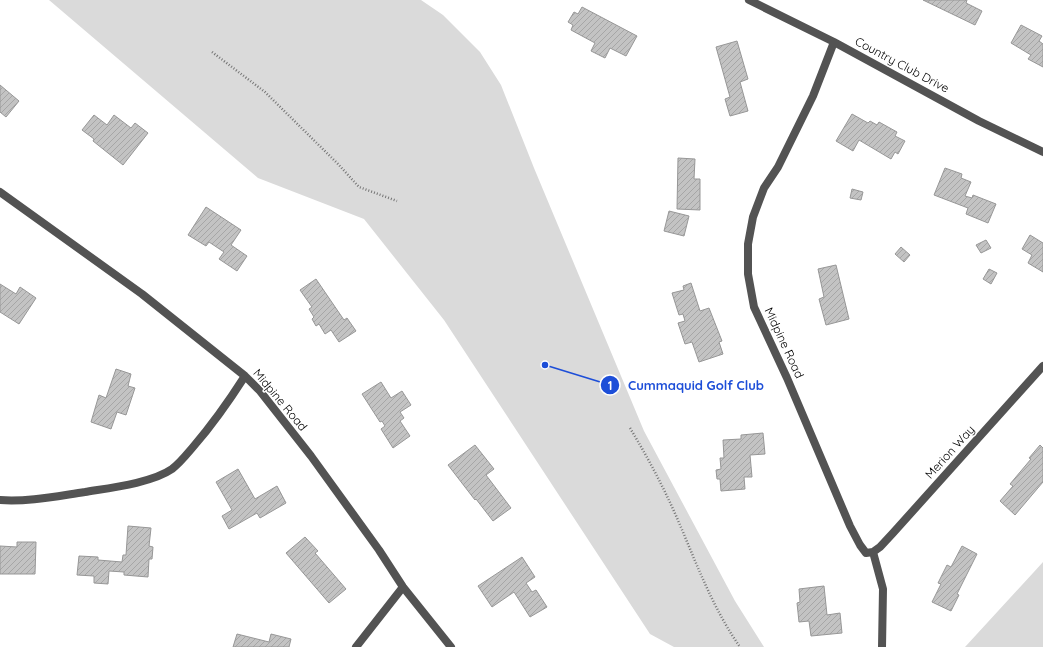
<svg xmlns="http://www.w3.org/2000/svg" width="1043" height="647" viewBox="0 0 1043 647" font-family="Quicksand,sans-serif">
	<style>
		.grass { fill: #dadada }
		.building { fill: url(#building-hatch); stroke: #979797 }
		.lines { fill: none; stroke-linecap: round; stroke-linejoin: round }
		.path { stroke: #757575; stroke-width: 2.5; stroke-dasharray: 1 2; stroke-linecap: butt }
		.minor { stroke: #535353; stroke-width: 8 }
		.labels { text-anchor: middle; stroke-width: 3; stroke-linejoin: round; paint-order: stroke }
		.street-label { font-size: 12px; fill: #000; stroke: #fff }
		.leader { fill: none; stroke: #1d4ed8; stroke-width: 1.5 }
		.callout-dot { fill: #1d4ed8; stroke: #fff; stroke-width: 1.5 }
		.mark-label { font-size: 12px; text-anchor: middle; font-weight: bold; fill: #fff }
		.callout-label { font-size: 13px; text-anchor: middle; font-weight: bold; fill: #1d4ed8; stroke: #fff; stroke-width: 3; stroke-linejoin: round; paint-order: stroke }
	</style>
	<defs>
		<pattern id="building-hatch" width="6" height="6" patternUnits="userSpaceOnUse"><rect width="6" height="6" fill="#c3c3c3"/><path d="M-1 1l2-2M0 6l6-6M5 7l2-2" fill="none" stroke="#a6a6a6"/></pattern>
	</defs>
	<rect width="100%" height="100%" fill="#fff"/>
	<path class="grass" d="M 49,0 L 421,0 L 443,15 L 480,52 L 501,85 L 534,168 L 644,431 L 735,601 L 764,647 L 674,647 L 650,634 L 444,320 L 364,219 L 258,178 Z
		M 1043,562 L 1043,647 L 965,647 L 1033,573 Z"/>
	<path class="building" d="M 923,0 L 967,0 L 966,3 L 982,11 L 975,25 Z
		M 582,7 L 637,36 L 626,56 L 610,48 L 605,58 L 591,51 L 595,43 L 571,30 L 573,25 L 568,22 L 574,12 L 578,14 Z
		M 1021,25 L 1042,36 L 1039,41 L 1043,44 L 1043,67 L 1028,59 L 1031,55 L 1011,43 Z
		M 737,41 L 748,79 L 740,82 L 748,111 L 730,116 L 725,99 L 730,97 L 716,47 Z
		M 0,85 L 19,101 L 6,117 L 0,112 Z
		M 852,114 L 868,123 L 870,121 L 877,125 L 879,122 L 897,132 L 895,136 L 905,141 L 898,154 L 895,152 L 891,159 L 859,140 L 853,151 L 836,141 Z
		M 94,115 L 107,125 L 114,115 L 131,128 L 135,123 L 148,133 L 123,165 L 93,141 L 94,139 L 82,130 Z
		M 678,158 L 695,159 L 694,179 L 700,179 L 700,210 L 677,209 Z
		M 945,168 L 962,174 L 961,178 L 971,182 L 965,196 L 972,198 L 973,195 L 996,204 L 988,223 L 966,214 L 968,208 L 934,195 Z
		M 852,189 L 863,192 L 861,200 L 850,198 Z
		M 206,207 L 241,230 L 231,245 L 247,256 L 237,271 L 219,259 L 224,252 L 209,242 L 206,246 L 188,235 Z
		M 669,211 L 689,216 L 684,236 L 664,231 Z
		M 1030,235 L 1043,243 L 1043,272 L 1028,263 L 1032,255 L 1022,249 Z
		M 986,240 L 991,248 L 981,253 L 976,245 Z
		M 901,247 L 910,255 L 904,262 L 895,254 Z
		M 836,265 L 849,319 L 826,325 L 819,299 L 824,297 L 818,269 Z
		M 989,269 L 997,273 L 991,284 L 983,279 Z
		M 316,279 L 344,320 L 347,318 L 356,331 L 339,342 L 331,330 L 325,334 L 319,324 L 316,326 L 312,319 L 314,317 L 309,309 L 312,307 L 300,290 Z
		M 691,283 L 700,311 L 709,308 L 722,341 L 719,342 L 723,354 L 699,362 L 692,342 L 685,344 L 678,323 L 685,321 L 683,314 L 679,315 L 672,293 L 684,290 L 683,286 Z
		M 0,284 L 16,294 L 20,287 L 36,298 L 19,324 L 0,312 Z
		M 116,369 L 131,374 L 128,386 L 135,388 L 126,415 L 117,412 L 111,429 L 91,422 L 99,395 L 106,398 Z
		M 381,382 L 391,398 L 402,391 L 411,405 L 400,412 L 404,418 L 400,421 L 410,436 L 393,448 L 381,429 L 385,426 L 382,421 L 380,422 L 362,394 Z
		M 763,433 L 765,454 L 750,455 L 752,477 L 744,477 L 745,489 L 721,491 L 720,479 L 717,479 L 716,470 L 721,469 L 720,458 L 724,458 L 723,440 L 741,439 L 741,435 Z
		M 475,445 L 494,469 L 486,475 L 511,508 L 493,521 L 476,499 L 475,500 L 448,465 Z
		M 1040,445 L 1043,448 L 1043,482 L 1015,515 L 1000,501 L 1013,486 L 1010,484 L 1031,459 L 1029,458 Z
		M 238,469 L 255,499 L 277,486 L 286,503 L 260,518 L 257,513 L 229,529 L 222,516 L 232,510 L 216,482 Z
		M 128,526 L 151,528 L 149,546 L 153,547 L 152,559 L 149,559 L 148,577 L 124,575 L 124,572 L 109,571 L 108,584 L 94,583 L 94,576 L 77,575 L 79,556 L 98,557 L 98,560 L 122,562 L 123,555 L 126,555 Z
		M 305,537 L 318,551 L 315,553 L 346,589 L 329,603 L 286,553 Z
		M 17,542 L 36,542 L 35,574 L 0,574 L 0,546 L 17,547 Z
		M 962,546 L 977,554 L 957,594 L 959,595 L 951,611 L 932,602 L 941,584 L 938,583 L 947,565 L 951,567 Z
		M 522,557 L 535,577 L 526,583 L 532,592 L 536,590 L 547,607 L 530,617 L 514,592 L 492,607 L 478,586 Z
		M 824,586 L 827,615 L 840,613 L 842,633 L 811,636 L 809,621 L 799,622 L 797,603 L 800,602 L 799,589 Z
		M 237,634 L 269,642 L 271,634 L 291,639 L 289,647 L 233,647 Z"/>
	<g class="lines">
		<path class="path" d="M 212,52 L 265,92 L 338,164 L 359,187 L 397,201
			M 630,428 C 648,458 663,486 677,518 C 696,562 712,607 740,647"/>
		<path class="minor" d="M 749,0 L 834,42 L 979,121 L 1043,152
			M 834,42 L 813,96 L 778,167 L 764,188 L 753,217 L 748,244 L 748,274 L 754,307 L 787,378 L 850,526 L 860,545 L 866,553 L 873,552 L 883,589 L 882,647
			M 0,192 L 142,294 L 245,376 L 260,391 L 311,456 L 379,550 L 403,587 L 451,647
			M 0,500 C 28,502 57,496 85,492 C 109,488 152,483 172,469 C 180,463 187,454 193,447 C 213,424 229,401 245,376
			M 873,552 L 880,547 L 893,533 L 1043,366
			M 356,647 L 403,587"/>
	</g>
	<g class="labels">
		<g class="street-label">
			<text transform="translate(902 65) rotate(28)" y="4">Country Club Drive</text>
			<text transform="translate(784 343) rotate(65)" y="4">Midpine Road</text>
			<text transform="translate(280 400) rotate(50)" y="4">Midpine Road</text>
			<text transform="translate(950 452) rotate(-48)" y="4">Merion Way</text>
		</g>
	</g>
	<path class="leader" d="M545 365L610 385"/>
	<g class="callout-dot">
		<circle cx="545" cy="365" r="4"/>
		<circle cx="610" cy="385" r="10"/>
	</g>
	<g class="mark-label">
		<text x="610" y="390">1</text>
	</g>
	<g class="callout-label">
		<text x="696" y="390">Cummaquid Golf Club</text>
	</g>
</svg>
